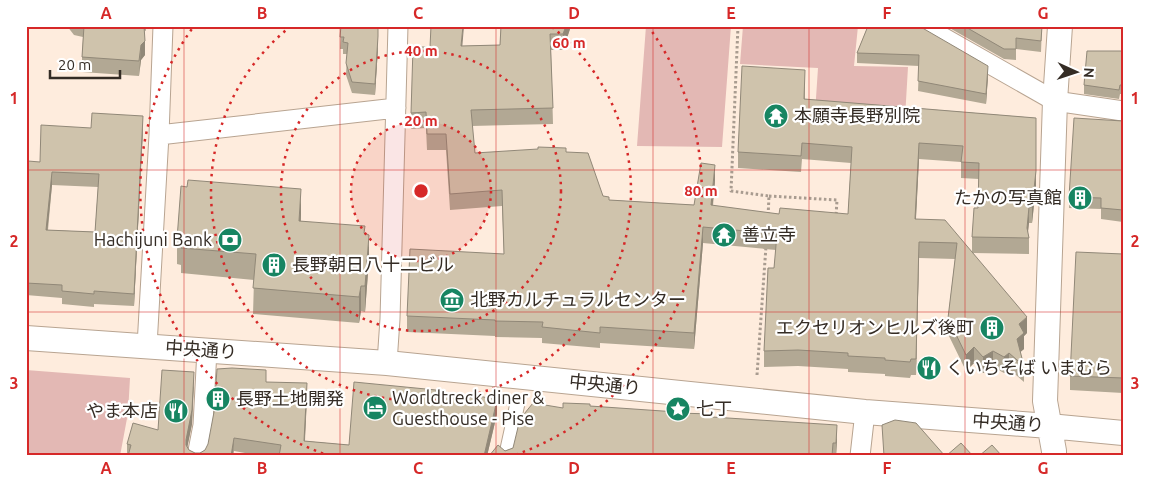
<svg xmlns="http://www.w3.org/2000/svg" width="1149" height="482" viewBox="0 0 1149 482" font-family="Ubuntu,'Noto Sans JP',sans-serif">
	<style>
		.green { fill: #e3b8b4 }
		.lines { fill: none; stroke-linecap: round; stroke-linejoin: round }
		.pedestrian-casing { stroke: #b8a491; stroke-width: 16 }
		.minor-casing { stroke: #b8a491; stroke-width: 21 }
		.tertiary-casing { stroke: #b8a491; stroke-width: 26 }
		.path { stroke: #a99c90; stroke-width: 3; stroke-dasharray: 2.5 2.5; stroke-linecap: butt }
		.pedestrian { stroke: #fff; stroke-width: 14 }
		.minor { stroke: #fff; stroke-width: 19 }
		.tertiary { stroke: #fff; stroke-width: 24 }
		.wall { fill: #b2a894; fill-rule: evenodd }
		.shaded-wall { fill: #918878 }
		.building { fill: #cfc3ac; stroke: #918878; fill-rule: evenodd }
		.grid { fill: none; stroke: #d62828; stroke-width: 1; stroke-opacity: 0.55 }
		.ring { fill: none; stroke: #d62828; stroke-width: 2.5; stroke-dasharray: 2.5 5 }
		.labels { text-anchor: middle; stroke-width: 4.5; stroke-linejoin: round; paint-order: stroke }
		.poi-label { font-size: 18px; fill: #342c25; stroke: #fff; text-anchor: start }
		.street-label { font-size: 18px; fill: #342c25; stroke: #fff }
		.centre { fill: #d62828; stroke: #fff; stroke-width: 2.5 }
		.ring-label { font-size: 15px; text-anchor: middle; font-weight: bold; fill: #d62828; stroke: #fff; stroke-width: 4.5; stroke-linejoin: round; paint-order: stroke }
		.neatline { fill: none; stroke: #d62828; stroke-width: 2 }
		.grid-label { font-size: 16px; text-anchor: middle; font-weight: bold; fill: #d62828 }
	</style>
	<rect width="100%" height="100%" fill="#feecdd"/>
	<path class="green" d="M 646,26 L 731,26 L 722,147 L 637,146 Z
		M 743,26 L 858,26 L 854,66 L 908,67 L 905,118 L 815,113 L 818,68 L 740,64 Z
		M 26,370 L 130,378 L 128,413 L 120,456 L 26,456 Z"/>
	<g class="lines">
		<defs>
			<path id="pedestrian" d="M 506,456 L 518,401"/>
			<path id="minor" d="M 923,26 L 1055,101 L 1123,111
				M 159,135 L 396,108
				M 147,346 L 159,135 L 163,26
				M 387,363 L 390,319 L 398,26
				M 197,456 L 203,425 L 207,350
				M 860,456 L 865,412"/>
			<path id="tertiary" d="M 26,338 L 387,363 L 865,412 L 1049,426 L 1123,433
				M 1054,456 L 1054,451 L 1045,401 L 1055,101 L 1060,26"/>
		</defs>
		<use href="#pedestrian" class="pedestrian-casing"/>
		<use href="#minor" class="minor-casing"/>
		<use href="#tertiary" class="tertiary-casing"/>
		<path class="path" d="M 738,26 L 731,191 L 769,196 L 768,217
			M 769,196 L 837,200 L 836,216
			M 757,375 L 766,246"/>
		<use href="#pedestrian" class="pedestrian"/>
		<use href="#minor" class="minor"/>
		<use href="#tertiary" class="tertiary"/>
	</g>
	<path class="wall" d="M 67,26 L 146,26 L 146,31 L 144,30 L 145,55 L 141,60 L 139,76 L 82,72 L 82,57 L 83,37 L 74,35 Z
		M 341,26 L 378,48 L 375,95 L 352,93 L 346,75 L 347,54 L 343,54 L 343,49 L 340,49 Z
		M 501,26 L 571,26 L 563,50 L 551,50 L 553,124 L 472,126 L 475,153 L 566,152 L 603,196 L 609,200 L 694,205 L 715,181 L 713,206 L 779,214 L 848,214 L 851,163 L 802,159 L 801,172 L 738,168 L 738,152 L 805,86 L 805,99 L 1036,118 L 1036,187 L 1032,223 L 1029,223 L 1028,233 L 1029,238 L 1029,254 L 973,253 L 1027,333 L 1024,336 L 1024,349 L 1020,352 L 1024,366 L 1024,382 L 1009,369 L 1004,373 L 993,367 L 983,373 L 974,363 L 966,371 L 948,334 L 948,318 L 955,259 L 919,258 L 916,375 L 911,375 L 910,378 L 885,376 L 885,374 L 848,372 L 848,369 L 798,366 L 764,367 L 764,351 L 776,250 L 703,243 L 694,349 L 600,343 L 600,348 L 542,343 L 542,338 L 495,337 L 495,336 L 407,332 L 407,316 L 504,254 L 502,206 L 450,210 L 446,150 L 427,150 L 426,128 L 411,129 L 411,113 L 462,46 L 500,45 ZM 919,159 L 961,162 L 961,178 L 979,179 L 978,208 L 972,237 L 972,252 L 916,219 Z
		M 868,26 L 988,76 L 986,104 L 918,91 L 919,66 L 857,63 L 857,53 Z
		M 946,26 L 1042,26 L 1041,52 L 1016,49 L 1016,60 L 1004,59 Z
		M 1123,51 L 1123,94 L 1120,94 L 1119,99 L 1084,94 L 1084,85 Z
		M 1123,121 L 1123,222 L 1101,219 L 1101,209 L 1069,208 L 1069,197 Z
		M 91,128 L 143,129 L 134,306 L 94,304 L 94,307 L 62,304 L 62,298 L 26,295 L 26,190 L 40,162 ZM 52,185 L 98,187 L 95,232 L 48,230 Z
		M 301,215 L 301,221 L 365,234 L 369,260 L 365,312 L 361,311 L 359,323 L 253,314 L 254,280 L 181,273 L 181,265 L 177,264 L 177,239 Z
		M 1123,254 L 1123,393 L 1070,390 L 1070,376 Z
		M 266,382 L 307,397 L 305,441 L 349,445 L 436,395 L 497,414 L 487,456 L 262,456 L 234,451 L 233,456 L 127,456 L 127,444 L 158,430 L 194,386 L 192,424 L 187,447 L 189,450 L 195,453 L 200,453 L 205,450 Z
		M 590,406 L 677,413 L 712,417 L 837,439 L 836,456 L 489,456 L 513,448 L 563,408 Z"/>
	<path class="shaded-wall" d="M 463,26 L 464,26 L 461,62 L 461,46 Z
		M 566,26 L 571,26 L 563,50 L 563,34 Z
		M 378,36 L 378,48 L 375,95 L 375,84 Z
		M 145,41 L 145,55 L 141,60 L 139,76 L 141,45 Z
		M 988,66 L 988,76 L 986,104 L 986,94 Z
		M 143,116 L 143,129 L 134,306 L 134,294 Z
		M 919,143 L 919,159 L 915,235 L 915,219 Z
		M 715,165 L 715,181 L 711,221 L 711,205 Z
		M 1036,171 L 1036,187 L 1032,223 L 1032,207 Z
		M 52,172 L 52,185 L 46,243 L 46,230 Z
		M 301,189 L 301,215 L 299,246 L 299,221 Z
		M 1029,207 L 1029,223 L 1027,238 L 1027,228 Z
		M 703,227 L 703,243 L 694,349 L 694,333 Z
		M 369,235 L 369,260 L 365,312 L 365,286 Z
		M 919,242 L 919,258 L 916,375 L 916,359 Z
		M 361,286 L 361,311 L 359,323 L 359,297 Z
		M 1027,317 L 1027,333 L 1024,336 L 1024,349 L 1017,355 L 1017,339 L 1019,324 Z
		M 974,347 L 974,363 L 966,371 L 966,355 Z
		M 993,351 L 993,367 L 983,373 L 983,357 Z
		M 1009,353 L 1009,369 L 1004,373 L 1004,357 Z
		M 194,372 L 192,424 L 186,454 L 186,440 Z
		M 307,383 L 307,397 L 304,455 L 304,441 Z
		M 497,400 L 497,414 L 487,456 L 484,456 Z
		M 837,425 L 837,439 L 836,456 L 836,443 Z
		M 234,438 L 233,456 L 231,456 Z"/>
	<path class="building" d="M 84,26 L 144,26 L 145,41 L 141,45 L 139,61 L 82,57 Z
		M 341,26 L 378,26 L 378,36 L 375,84 L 352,82 L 346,63 L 348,43 L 343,42 L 344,37 L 340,37 Z
		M 431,26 L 463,26 L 461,46 L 500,45 L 501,26 L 566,26 L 563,34 L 550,34 L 553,108 L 471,110 L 475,153 L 538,149 L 538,147 L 566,148 L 566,152 L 588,153 L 603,196 L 609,197 L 609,200 L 694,205 L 701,163 L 715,165 L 711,205 L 779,214 L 780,208 L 848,214 L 852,147 L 802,143 L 801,156 L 738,152 L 742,66 L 805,70 L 804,99 L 1036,118 L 1036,171 L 1032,207 L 1029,207 L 1027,228 L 1029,238 L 972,237 L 974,208 L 978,208 L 979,163 L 961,162 L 963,146 L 919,143 L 915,219 L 945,220 L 1027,317 L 1019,324 L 1024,333 L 1017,339 L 1024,366 L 1009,353 L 1004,357 L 993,351 L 983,357 L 974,347 L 966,355 L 948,318 L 957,243 L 919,242 L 916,359 L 911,359 L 910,362 L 885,360 L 885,358 L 848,356 L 848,353 L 798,350 L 764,351 L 768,268 L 774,268 L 777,234 L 703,227 L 694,333 L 600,327 L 600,333 L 542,327 L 543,322 L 495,321 L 495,320 L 407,316 L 410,249 L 504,254 L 502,190 L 450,194 L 446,134 L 427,134 L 426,112 L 411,113 L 413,47 L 430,47 Z
		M 868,26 L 919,26 L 988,66 L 986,94 L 918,81 L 919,55 L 857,53 Z
		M 964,26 L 1042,26 L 1041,41 L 1016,38 L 1016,49 L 1004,49 Z
		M 1087,51 L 1123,51 L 1123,85 L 1120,85 L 1119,90 L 1084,85 Z
		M 92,113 L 143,116 L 134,294 L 94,291 L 94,294 L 62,291 L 62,285 L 26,283 L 26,190 L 28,161 L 40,162 L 41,125 L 91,128 ZM 52,172 L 99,174 L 95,232 L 46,230 Z
		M 1074,118 L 1123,121 L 1123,210 L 1101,208 L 1101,198 L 1069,197 Z
		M 188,180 L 301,189 L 299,221 L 365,226 L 364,233 L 369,235 L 365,286 L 361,286 L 359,297 L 253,288 L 256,254 L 181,248 L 182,239 L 177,239 L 181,186 L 187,187 Z
		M 1076,252 L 1123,254 L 1123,378 L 1070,376 Z
		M 232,368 L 266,370 L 266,382 L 307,383 L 304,441 L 349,445 L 354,382 L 436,390 L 436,395 L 478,398 L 479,396 L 497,400 L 484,456 L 279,456 L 281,445 L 234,438 L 231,456 L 128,456 L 131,445 L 127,444 L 133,423 L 158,430 L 162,370 L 194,372 L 192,410 L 186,440 L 186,445 L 189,450 L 195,453 L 200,453 L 205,450 L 208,444 L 214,412 L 217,369 Z
		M 533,403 L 563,408 L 563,403 L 590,404 L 590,406 L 677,412 L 677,413 L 712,414 L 712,417 L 837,425 L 836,443 L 833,443 L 832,456 L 489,456 L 498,445 L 505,451 L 513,448 L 520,419 Z
		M 895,420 L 916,423 L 945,456 L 884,456 L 882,425 Z
		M 961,443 L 973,456 L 946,456 Z
		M 992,445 L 1002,456 L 979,456 Z
		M 1074,454 L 1109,456 L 1074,456 Z"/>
	<path class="grid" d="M 184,26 L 184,456M 340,26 L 340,456M 496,26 L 496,456M 653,26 L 653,456M 809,26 L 809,456M 965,26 L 965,456M 26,170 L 1123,170M 26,312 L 1123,312"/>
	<circle cx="421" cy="191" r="70" fill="#d62828" fill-opacity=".12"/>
	<g class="ring">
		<circle cx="421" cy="191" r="70"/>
		<circle cx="421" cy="191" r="140"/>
		<path d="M552 27A210 210 0 1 1 290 27"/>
		<path d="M330 456A280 280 0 0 1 194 26M648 26A280 280 0 0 1 512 456"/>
	</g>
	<defs>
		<symbol id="temple-disc" viewBox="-11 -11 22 22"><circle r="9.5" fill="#178562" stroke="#fff"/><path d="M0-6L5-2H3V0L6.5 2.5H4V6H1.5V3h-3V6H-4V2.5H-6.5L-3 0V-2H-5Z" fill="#fff"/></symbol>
		<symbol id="building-disc" viewBox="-11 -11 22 22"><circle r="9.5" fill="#178562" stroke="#fff"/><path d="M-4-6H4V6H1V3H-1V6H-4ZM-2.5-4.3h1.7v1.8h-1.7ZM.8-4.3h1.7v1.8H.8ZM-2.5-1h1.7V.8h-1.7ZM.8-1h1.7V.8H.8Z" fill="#fff"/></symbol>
		<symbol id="bank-disc" viewBox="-11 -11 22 22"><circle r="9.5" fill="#178562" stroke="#fff"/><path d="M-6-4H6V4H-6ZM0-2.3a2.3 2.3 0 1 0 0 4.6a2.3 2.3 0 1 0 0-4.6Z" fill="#fff"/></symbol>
		<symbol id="museum-disc" viewBox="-11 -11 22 22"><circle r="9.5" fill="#178562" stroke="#fff"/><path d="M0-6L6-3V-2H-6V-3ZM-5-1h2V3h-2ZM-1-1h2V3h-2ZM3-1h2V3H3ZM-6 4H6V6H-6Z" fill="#fff"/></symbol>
		<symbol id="restaurant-disc" viewBox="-11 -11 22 22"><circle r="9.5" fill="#178562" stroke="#fff"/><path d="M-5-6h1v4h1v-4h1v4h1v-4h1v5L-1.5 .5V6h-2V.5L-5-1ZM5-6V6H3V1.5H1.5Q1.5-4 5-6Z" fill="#fff"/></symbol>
		<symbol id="hotel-disc" viewBox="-11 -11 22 22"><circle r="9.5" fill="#178562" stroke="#fff"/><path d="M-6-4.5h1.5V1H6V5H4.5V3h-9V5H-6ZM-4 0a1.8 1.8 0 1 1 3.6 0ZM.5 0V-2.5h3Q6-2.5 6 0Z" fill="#fff"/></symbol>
		<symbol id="sight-disc" viewBox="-11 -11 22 22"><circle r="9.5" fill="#178562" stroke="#fff"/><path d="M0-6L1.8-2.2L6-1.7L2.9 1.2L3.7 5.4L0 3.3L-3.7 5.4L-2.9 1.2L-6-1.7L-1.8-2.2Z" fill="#fff"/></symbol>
	</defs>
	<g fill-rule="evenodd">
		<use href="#temple-disc" x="762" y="102" width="28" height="28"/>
		<use href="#building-disc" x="1066" y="184" width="28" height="28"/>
		<use href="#temple-disc" x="710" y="221" width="28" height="28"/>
		<use href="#bank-disc" x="216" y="226" width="28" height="28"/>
		<use href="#building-disc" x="260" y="251" width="28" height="28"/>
		<use href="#museum-disc" x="438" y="286" width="28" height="28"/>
		<use href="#building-disc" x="978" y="314" width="28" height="28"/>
		<use href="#restaurant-disc" x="915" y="354" width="28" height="28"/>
		<use href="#building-disc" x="204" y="385" width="28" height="28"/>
		<use href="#hotel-disc" x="361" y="394" width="28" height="28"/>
		<use href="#sight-disc" x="664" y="395" width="28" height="28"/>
		<use href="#restaurant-disc" x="162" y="397" width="28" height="28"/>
	</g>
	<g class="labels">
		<g class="poi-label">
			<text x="794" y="122">本願寺長野別院</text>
			<text x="1062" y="204" text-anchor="end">たかの写真館</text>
			<text x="742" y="241">善立寺</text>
			<text x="212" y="246" text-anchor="end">Hachijuni Bank</text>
			<text x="292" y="271">長野朝日八十二ビル</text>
			<text x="470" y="306">北野カルチュラルセンター</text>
			<text x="974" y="334" text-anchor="end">エクセリオンヒルズ後町</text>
			<text x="946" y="374">くいちそば いまむら</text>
			<text x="392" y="404">Worldtreck diner &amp;<tspan x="392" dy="21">Guesthouse - Pise</tspan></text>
			<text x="236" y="405">長野土地開発</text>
			<text x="696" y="415">七丁</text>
			<text x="158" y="417" text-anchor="end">やま本店</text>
		</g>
		<g class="street-label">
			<text transform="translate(201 350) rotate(4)" y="6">中央通り</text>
			<text transform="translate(605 385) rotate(6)" y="6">中央通り</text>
			<text transform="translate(1008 423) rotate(4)" y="6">中央通り</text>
		</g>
	</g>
	<circle cx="421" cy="191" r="8" class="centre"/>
	<g class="ring-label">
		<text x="569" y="48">60 m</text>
		<text x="421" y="56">40 m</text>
		<text x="421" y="126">20 m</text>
		<text x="701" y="196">80 m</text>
	</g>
	<rect width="1149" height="482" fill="none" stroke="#ffffff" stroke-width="55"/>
	<g transform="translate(1076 72) rotate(93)" stroke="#ffffff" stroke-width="4" paint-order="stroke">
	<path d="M0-4L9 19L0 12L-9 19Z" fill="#342c25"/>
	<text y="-8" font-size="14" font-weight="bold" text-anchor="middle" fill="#342c25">N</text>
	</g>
	<path d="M50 70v8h70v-8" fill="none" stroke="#342c25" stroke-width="2.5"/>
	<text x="58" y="70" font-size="15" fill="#342c25" stroke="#ffffff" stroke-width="4" paint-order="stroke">20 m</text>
	<rect x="28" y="28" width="1094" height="426" class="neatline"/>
	<g class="grid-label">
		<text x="106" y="19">A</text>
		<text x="262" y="19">B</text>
		<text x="418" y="19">C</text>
		<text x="574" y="19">D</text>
		<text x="731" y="19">E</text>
		<text x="887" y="19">F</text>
		<text x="1043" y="19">G</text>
		<text x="14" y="104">1</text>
		<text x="1135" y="104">1</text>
		<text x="14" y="247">2</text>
		<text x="1135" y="247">2</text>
		<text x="14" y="389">3</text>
		<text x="1135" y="389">3</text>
		<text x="106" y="474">A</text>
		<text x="262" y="474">B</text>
		<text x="418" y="474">C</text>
		<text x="574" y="474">D</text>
		<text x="731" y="474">E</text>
		<text x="887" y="474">F</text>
		<text x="1043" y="474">G</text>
	</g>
</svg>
